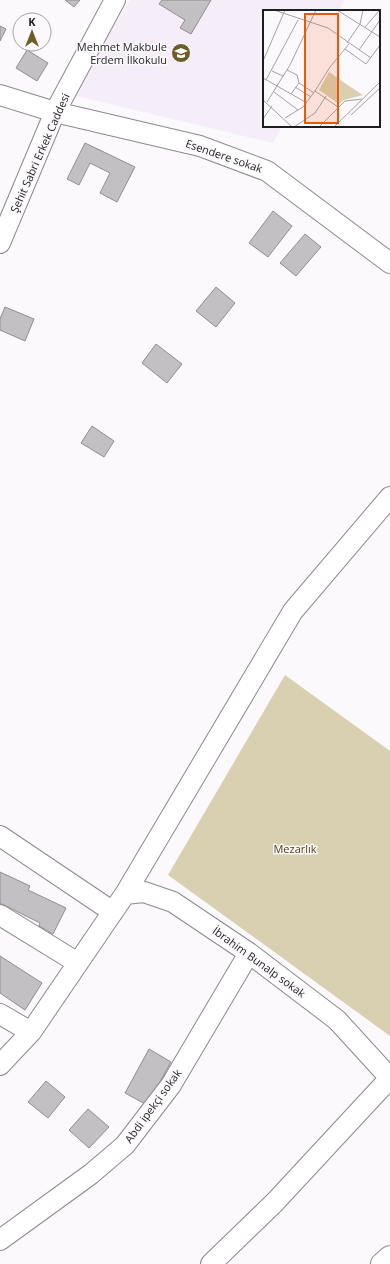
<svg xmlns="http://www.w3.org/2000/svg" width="390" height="1264" viewBox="0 0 390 1264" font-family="'Open Sans',sans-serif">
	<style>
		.built { fill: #f5edf7 }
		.green { fill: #d9cfb1 }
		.building { fill: #c3c0c4; stroke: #908d91 }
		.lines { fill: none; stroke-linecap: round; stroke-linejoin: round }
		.street-casing { stroke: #8c898c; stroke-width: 22 }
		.highway-casing { stroke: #8c898c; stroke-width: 24 }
		.street { stroke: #fff; stroke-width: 20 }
		.highway { stroke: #fff; stroke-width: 22 }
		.labels { text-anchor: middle; stroke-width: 3; stroke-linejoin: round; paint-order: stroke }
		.poi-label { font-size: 11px; fill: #1f1e1f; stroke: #fcf9fd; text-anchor: end }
		.street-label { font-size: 11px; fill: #1f1e1f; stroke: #fcf9fd }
		.park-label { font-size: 11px; fill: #4f4211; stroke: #fcf9fd }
		.inset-road { fill: none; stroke: #a4a1a4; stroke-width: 1 }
		.view { fill: #e8590c; fill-opacity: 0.15; stroke: #e8590c; stroke-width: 2 }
		.inset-edge { fill: none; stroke: #1f1e1f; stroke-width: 2 }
	</style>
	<rect width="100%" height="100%" fill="#fcf9fd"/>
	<path class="built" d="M 130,0 L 344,0 L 339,11 L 264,11 L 264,126 L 282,126 L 273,143 L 72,95 Z"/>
	<path class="green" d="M 285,675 L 390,751 L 390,1036 L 168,875 Z"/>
	<path class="building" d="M 65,0 L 80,0 L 74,7 Z
		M 162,0 L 211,0 L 191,34 L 180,28 L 185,20 L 159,4 Z
		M 0,26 L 6,29 L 0,41 Z
		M 27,50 L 48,63 L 37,81 L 16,68 Z
		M 85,143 L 135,167 L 117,202 L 100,193 L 110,173 L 90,163 L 79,185 L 67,179 Z
		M 273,211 L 292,226 L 268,257 L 249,243 Z
		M 305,234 L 321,247 L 296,276 L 280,263 Z
		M 216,287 L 235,303 L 216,327 L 196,311 Z
		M 5,307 L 34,319 L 25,341 L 0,330 L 0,319 Z
		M 156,344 L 182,364 L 167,383 L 142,363 Z
		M 92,426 L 114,441 L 104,457 L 81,443 Z
		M 0,872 L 30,886 L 28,890 L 66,908 L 53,934 L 39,926 L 40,923 L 0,903 Z
		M 0,956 L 42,983 L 25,1010 L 0,993 Z
		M 149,1049 L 171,1062 L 147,1105 L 125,1093 Z
		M 46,1081 L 65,1097 L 48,1118 L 28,1102 Z
		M 88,1109 L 109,1127 L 89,1148 L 69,1130 Z"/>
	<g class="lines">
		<defs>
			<path id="street" d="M 0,95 L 55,112 L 200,146 L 267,171 L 390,263
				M 0,243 L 55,112 L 115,0
				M 0,836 L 113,912
				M 125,894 L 293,611 L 390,497
				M 0,915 L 78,963
				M 0,1014 L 31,1032
				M 0,1065 L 31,1032 L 125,894 L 144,892 L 173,902 L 249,953 L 337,1020 L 390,1078
				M 0,1240 L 91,1174 L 125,1145 L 171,1085 L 249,953
				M 211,1264 L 275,1202 L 390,1078"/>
			<path id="highway" d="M 382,1264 L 390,1257"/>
		</defs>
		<use href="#street" class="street-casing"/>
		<use href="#highway" class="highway-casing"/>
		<use href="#street" class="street"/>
		<use href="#highway" class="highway"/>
	</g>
	<defs>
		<symbol id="school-disc" viewBox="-11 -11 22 22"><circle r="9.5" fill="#6c5d2a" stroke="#fcf9fd"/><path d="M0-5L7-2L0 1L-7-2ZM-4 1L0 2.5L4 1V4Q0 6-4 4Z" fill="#fff"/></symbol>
	</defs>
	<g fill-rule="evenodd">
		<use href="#school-disc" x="170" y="42" width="22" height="22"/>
	</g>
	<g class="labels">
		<g class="poi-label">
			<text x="167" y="51">Mehmet Makbule<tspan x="167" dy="13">Erdem İlkokulu</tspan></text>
		</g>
		<g class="street-label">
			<text transform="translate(40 153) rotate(-66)" y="4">Şehit Sabri Erkek Caddesi</text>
			<text transform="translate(224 156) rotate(19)" y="4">Esendere sokak</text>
			<text transform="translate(259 962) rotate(36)" y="4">İbrahim Bunalp sokak</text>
			<text transform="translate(153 1106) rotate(-54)" y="4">Abdi ipekçi sokak</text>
		</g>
		<g class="park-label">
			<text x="295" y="853">Mezarlık</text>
		</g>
	</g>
	<g transform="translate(263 10)">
		<rect width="117" height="117" fill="#fcf9fd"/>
		<path d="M 66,62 L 86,76 L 100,85 L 81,90 L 76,94 L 56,80 Z" fill="#d9cfb1"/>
		<path class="inset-road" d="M 11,0 L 65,18 L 108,48M 74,0 L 117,27M 102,17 L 116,1M 84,33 L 97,14 L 100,0M 82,39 L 103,54 L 117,35M 96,40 L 117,10M 0,51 L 22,0M 24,60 L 34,65 L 36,73M 9,61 L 20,66M 0,68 L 44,93M 3,70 L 35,10M 32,77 L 48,87M 52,81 L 67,57 L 86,34M 11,82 L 35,100M 28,84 L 36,73 L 51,83M 0,90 L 29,117M 4,92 L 27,55 L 53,0M 88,105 L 117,78M 22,108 L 40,97 L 52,81 L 75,97M 0,109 L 9,96M 31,117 L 52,103 L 63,86M 56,117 L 82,91 L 99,89M 71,117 L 117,72"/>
		<path class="view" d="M 42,4 L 75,4 L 75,113 L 42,113 Z"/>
		<rect width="117" height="117" class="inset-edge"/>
	</g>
	<g transform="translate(32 32)"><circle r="19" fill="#fcf9fd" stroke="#a4a1a4"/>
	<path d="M0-3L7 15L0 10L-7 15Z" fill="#6c5d2a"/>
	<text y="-6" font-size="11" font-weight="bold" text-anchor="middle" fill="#1f1e1f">K</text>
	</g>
</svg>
